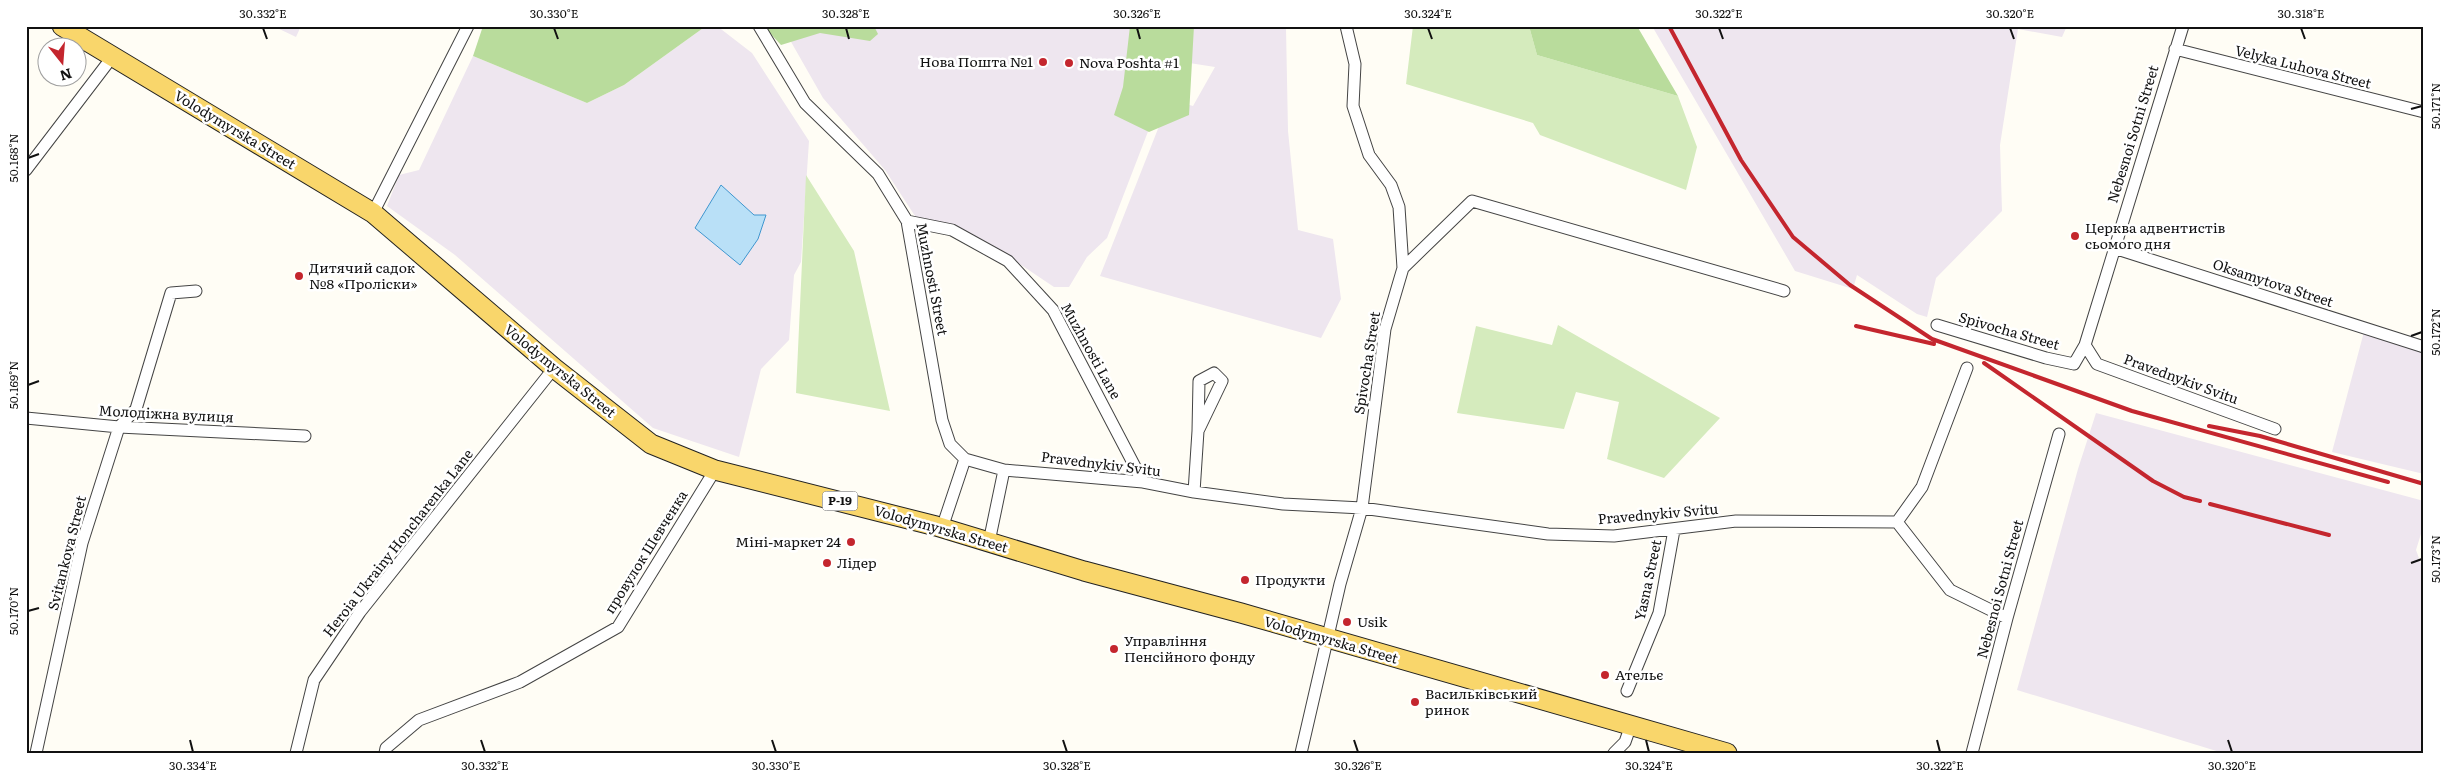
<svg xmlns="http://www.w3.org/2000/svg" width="2450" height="779" viewBox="0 0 2450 779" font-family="Literata,serif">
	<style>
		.industrial { fill: #eee6ef }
		.green { fill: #d5ebbd }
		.forest { fill: #b9dc9c }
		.water { fill: #b9e0f7; stroke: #3f96cf }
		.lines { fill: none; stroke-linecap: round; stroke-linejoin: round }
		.street-casing { stroke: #444; stroke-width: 13 }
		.primary-casing { stroke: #222; stroke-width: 21 }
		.street { stroke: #fff; stroke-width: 11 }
		.primary { stroke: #f9d66b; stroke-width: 19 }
		.rail { stroke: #c4262e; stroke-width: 4 }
		.ticks { fill: none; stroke: #111; stroke-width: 2 }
		.poi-dot { fill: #c4262e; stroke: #fff; stroke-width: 2 }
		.labels { text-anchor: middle; stroke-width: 5; stroke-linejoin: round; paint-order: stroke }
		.shield { fill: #fff; stroke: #585858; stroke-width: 1 }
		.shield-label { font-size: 12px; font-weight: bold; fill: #111 }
		.poi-label { font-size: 14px; fill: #111; stroke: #fff; text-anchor: start }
		.street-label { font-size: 14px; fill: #111; stroke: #fff }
		.neatline { fill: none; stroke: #111; stroke-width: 2 }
		.ticks-label { font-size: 12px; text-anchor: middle; fill: #111 }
	</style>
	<rect width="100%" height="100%" fill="#fffdf5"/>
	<path class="industrial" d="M 273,26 L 301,26 L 296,37 Z
		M 706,26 L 717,26 L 752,53 L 809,141 L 801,262 L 794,275 L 789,340 L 761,369 L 739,457 L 653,428 L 455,255 L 387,206 L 399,175 L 419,170 L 473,56 L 587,103 L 624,85 Z
		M 782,26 L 1143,26 L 1154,116 L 1107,238 L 1087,257 L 1069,287 L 1054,287 L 987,242 L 915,216 L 885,170 L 823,98 Z
		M 1188,26 L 1280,26 L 1286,28 L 1288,131 L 1298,230 L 1333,239 L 1341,299 L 1321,338 L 1100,276 L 1167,106 L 1172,100 L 1193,106 L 1215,67 L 1183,62 Z
		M 1652,26 L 2067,26 L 2062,37 L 2018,29 L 2000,145 L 2002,211 L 1936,278 L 1927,317 L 1917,314 L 1857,275 L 1853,289 L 1795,271 Z
		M 2365,328 L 2424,347 L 2424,474 L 2332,452 Z
		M 2096,413 L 2424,501 L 2424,524 L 2416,550 L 2424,572 L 2424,753 L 2223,753 L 2017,690 L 2078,469 Z"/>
	<path class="green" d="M 1413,26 L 1529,26 L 1537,55 L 1678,96 L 1697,147 L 1686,190 L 1540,135 L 1533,123 L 1406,84 Z
		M 806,175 L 854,251 L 890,411 L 796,393 Z
		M 1558,325 L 1720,418 L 1664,478 L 1607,459 L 1619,402 L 1576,392 L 1564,429 L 1457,413 L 1476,326 L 1552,345 Z"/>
	<path class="forest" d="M 483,26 L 706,26 L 624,85 L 587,103 L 473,56 Z
		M 767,26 L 874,26 L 878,34 L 870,41 L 820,33 L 781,45 L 768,31 Z
		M 1130,26 L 1194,26 L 1189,115 L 1149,132 L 1114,115 L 1123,87 Z
		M 1529,26 L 1637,26 L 1678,96 L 1537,55 Z"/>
	<path class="water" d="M 721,185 L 754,215 L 766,215 L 758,239 L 740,265 L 695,228 Z"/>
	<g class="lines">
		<defs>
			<path id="street" d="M 759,26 L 805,103 L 878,174 L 907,221 L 942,420 L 950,444 L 965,459
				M 1346,26 L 1355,64 L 1353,106 L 1369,155 L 1391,185 L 1399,207 L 1403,268
				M 2175,49 L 2424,112
				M 26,170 L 113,56
				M 373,213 L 468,26
				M 907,221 L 952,230 L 1008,261 L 1053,310 L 1143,482
				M 2114,248 L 2424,347
				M 1937,325 L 2046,358 L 2074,364 L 2085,345 L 2183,26
				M 2085,345 L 2097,364 L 2275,429
				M 26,418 L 119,427 L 305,436
				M 1004,470 L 1143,482 L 1194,492 L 1283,504 L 1362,508 L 1548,534 L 1614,536 L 1736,521 L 1897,522 L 1922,487 L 1967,368
				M 1194,492 L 1198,431 L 1222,381 L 1214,373 L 1199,381 L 1198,431
				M 1897,522 L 1950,590 L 2007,618
				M 942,528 L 965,459 L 1004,470 L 989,542
				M 1627,691 L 1659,613 L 1674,530
				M 36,753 L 82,543 L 119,427 L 136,409 L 171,293 L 196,291
				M 296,753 L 314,680 L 360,612 L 554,368
				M 385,753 L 386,748 L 419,720 L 520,682 L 618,627 L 715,470
				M 1301,753 L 1340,584 L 1362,508 L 1385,329 L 1403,268 L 1472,201 L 1784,291
				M 1614,753 L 1625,742 L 1631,725
				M 1972,753 L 2007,618 L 2059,434"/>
			<path id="primary" d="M 62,26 L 373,213 L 554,368 L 651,444 L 715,470 L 936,526 L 1084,571 L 1241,613 L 1727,753"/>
		</defs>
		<use href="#street" class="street-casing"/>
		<use href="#primary" class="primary-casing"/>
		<use href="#street" class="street"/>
		<use href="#primary" class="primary"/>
		<path class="rail" d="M 1669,26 L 1741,160 L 1793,237 L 1850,285 L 1932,339 L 2132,411 L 2388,482
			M 1856,326 L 1934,344
			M 1984,363 L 2153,481 L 2184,497 L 2200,501
			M 2209,426 L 2260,436 L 2424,484
			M 2210,504 L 2329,535"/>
	</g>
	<path class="ticks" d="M 263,28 L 267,39M 554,28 L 558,39M 846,28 L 849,39M 1137,28 L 1140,39M 1428,28 L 1432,39M 1719,28 L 1723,39M 2010,28 L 2014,39M 2301,28 L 2305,39M 2411,109 L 2422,106M 28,158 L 39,154M 2411,336 L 2422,332M 28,385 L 39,381M 2411,563 L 2422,559M 28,611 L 39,608M 190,740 L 193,752M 481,740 L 485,752M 772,740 L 776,752M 1063,740 L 1067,752M 1354,740 L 1358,752M 1646,740 L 1649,752M 1937,740 L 1940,752M 2228,740 L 2232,752"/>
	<g class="poi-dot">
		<circle cx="1043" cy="62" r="5"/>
		<circle cx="1069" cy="63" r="5"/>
		<circle cx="2075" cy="236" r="5"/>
		<circle cx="299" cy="276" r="5"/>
		<circle cx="851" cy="542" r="5"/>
		<circle cx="827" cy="563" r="5"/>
		<circle cx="1245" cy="580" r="5"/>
		<circle cx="1347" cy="622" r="5"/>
		<circle cx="1114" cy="649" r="5"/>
		<circle cx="1605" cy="675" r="5"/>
		<circle cx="1415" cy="702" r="5"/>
	</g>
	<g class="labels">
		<rect class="shield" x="822.5" y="491.5" width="35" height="19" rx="4"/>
		<g class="shield-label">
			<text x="840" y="505">Р-19</text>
		</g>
		<g class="poi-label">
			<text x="1033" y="67" text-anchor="end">Нова Пошта №1</text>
			<text x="1079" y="68">Nova Poshta #1</text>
			<text x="2085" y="233">Церква адвентистів<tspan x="2085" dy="16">сьомого дня</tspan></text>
			<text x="309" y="273">Дитячий садок<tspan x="309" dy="16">№8 «Проліски»</tspan></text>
			<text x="841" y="547" text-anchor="end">Міні-маркет 24</text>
			<text x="837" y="568">Лідер</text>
			<text x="1255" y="585">Продукти</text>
			<text x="1357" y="627">Usik</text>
			<text x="1124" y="646">Управління<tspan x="1124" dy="16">Пенсійного фонду</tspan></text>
			<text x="1615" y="680">Ательє</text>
			<text x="1425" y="699">Васильківський<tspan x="1425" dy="16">ринок</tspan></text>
		</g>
		<g class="street-label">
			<text transform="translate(2303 67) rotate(14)" y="5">Velyka Luhova Street</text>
			<text transform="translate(235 130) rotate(31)" y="5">Volodymyrska Street</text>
			<text transform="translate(2133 134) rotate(-73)" y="5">Nebesnoi Sotni Street</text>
			<text transform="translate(932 279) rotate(79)" y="5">Muzhnosti Street</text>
			<text transform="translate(2273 283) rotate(18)" y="5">Oksamytova Street</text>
			<text transform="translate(2009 331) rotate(16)" y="5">Spivocha Street</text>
			<text transform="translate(1091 351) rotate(61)" y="5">Muzhnosti Lane</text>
			<text transform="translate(1367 363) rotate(-81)" y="5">Spivocha Street</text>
			<text transform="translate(560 371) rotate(39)" y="5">Volodymyrska Street</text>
			<text transform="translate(2181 379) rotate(20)" y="5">Pravednykiv Svitu</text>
			<text transform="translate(166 414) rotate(3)" y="5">Молодіжна вулиця</text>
			<text transform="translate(1101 464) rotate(7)" y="5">Pravednykiv Svitu</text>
			<text transform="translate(1658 514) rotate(-5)" y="5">Pravednykiv Svitu</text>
			<text transform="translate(941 529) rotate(16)" y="5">Volodymyrska Street</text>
			<text transform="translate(398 543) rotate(-52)" y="5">Heroia Ukrainy Honcharenka Lane</text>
			<text transform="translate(646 552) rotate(-58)" y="5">провулок Шевченка</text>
			<text transform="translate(67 553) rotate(-76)" y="5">Svitankova Street</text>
			<text transform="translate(1648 580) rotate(-78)" y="5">Yasna Street</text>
			<text transform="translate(2000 589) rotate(-75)" y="5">Nebesnoi Sotni Street</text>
			<text transform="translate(1331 640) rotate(16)" y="5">Volodymyrska Street</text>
		</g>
	</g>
	<rect width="2450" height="779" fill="none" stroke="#ffffff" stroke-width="55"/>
	<g transform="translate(62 62) rotate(163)"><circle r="24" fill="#ffffff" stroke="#a0a0a0"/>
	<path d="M0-4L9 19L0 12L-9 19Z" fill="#c4262e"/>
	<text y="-8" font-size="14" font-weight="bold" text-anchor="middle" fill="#111111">N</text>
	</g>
	<rect x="28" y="28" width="2394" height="724" class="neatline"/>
	<g class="ticks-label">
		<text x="263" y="18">30.332°E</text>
		<text x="554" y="18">30.330°E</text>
		<text x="846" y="18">30.328°E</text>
		<text x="1137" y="18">30.326°E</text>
		<text x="1428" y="18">30.324°E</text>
		<text x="1719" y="18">30.322°E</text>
		<text x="2010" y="18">30.320°E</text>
		<text x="2301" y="18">30.318°E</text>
		<text transform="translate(2436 106) rotate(-90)" y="4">50.171°N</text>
		<text transform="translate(14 158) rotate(-90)" y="4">50.168°N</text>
		<text transform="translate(2436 332) rotate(-90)" y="4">50.172°N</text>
		<text transform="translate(14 385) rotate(-90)" y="4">50.169°N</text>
		<text transform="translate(2436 559) rotate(-90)" y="4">50.173°N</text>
		<text transform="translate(14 611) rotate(-90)" y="4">50.170°N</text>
		<text x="193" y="770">30.334°E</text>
		<text x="485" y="770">30.332°E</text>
		<text x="776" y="770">30.330°E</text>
		<text x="1067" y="770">30.328°E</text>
		<text x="1358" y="770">30.326°E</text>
		<text x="1649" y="770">30.324°E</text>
		<text x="1940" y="770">30.322°E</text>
		<text x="2232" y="770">30.320°E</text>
	</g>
</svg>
